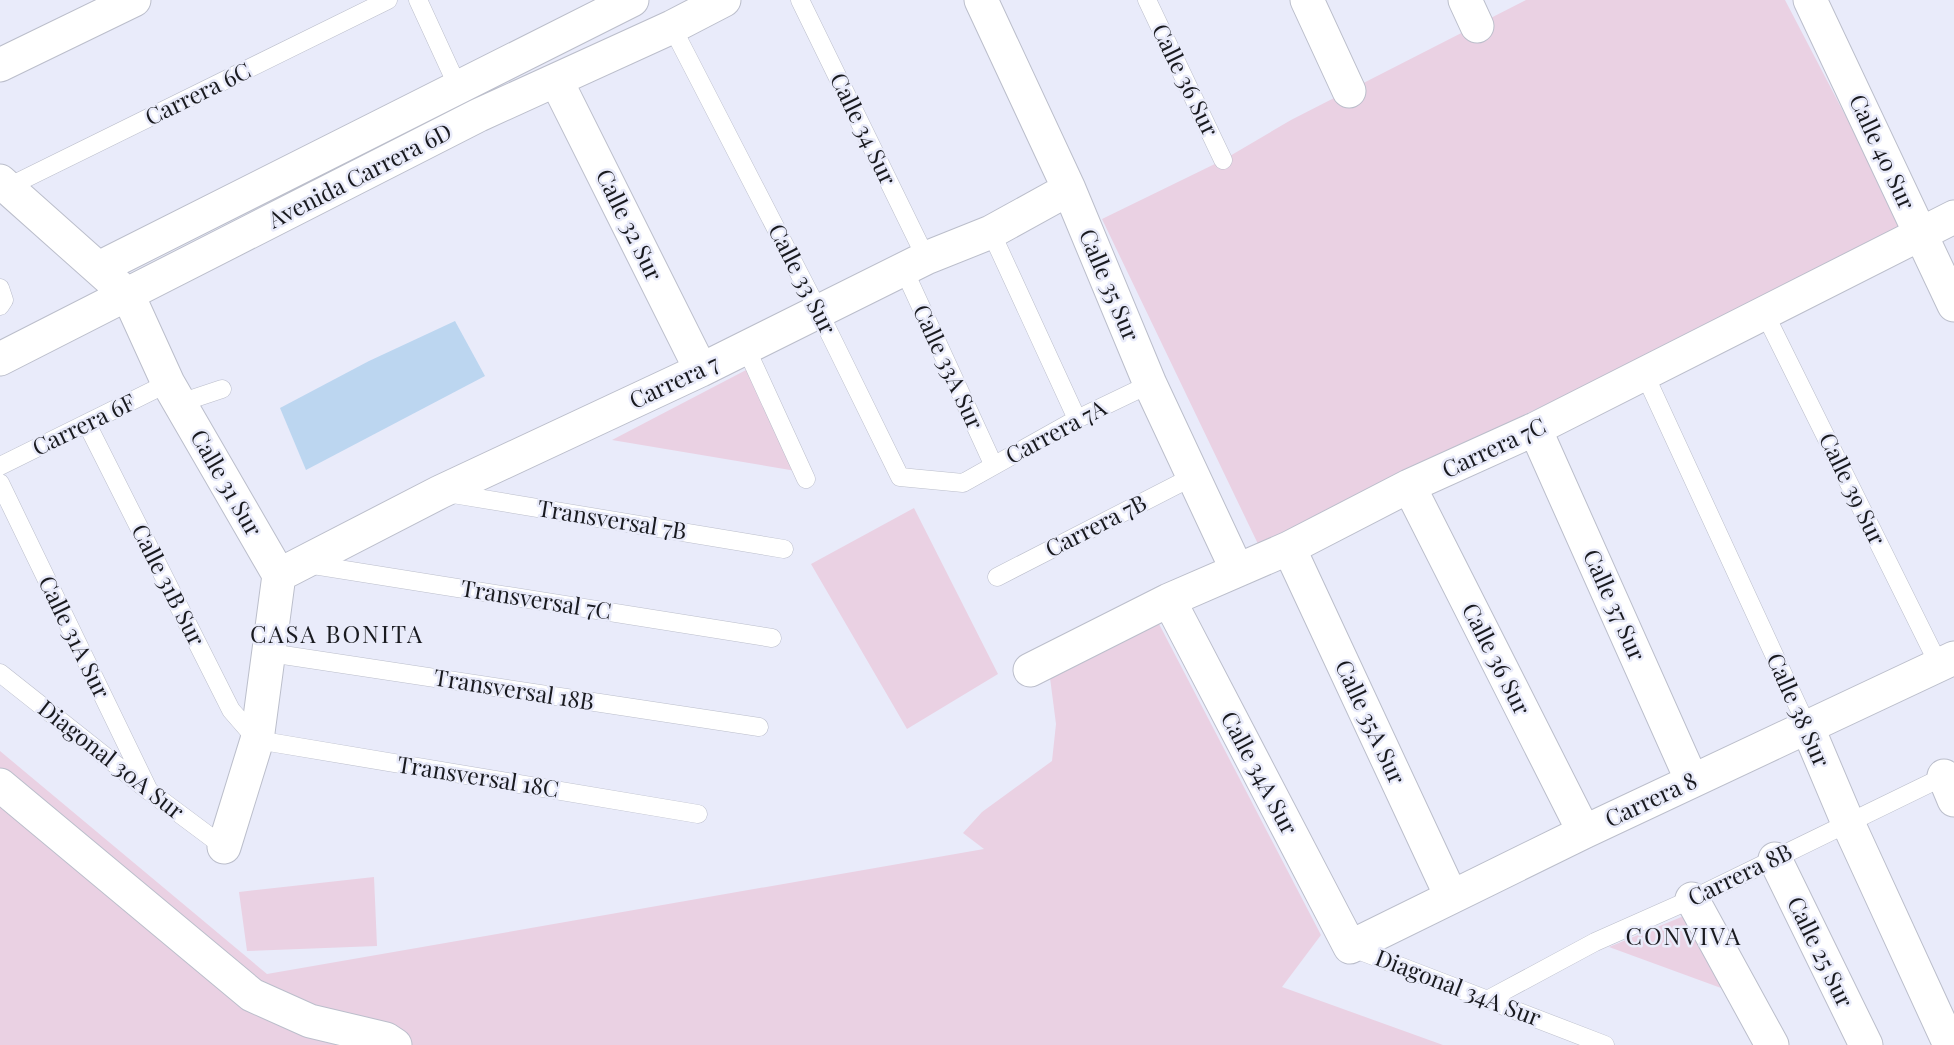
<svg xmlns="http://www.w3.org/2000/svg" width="1954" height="1045" viewBox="0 0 1954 1045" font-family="'Playfair Display',serif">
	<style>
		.green { fill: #ead1e3 }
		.building { fill: #bcd6f0 }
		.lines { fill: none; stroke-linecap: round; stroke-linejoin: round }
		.service-casing { stroke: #bbbecb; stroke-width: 19 }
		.minor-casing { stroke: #bbbecb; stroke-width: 35 }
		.service { stroke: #fff; stroke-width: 18 }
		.minor { stroke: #fff; stroke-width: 33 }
		.labels { text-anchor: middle; stroke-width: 5; stroke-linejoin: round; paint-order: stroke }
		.street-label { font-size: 23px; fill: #191a1f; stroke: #e9ebfa }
		.neighbourhood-label { font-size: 24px; letter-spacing: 2px; fill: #191a1f; stroke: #e9ebfa }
	</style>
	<rect width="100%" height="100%" fill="#e9ebfa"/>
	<path class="green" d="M 1526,0 L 1785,0 L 1905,230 L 1258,544 L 1102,219 L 1223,160 L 1291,120 Z
		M 748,369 L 796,471 L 612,440 Z
		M 914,508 L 998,674 L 907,729 L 811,564 Z
		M 1158,622 L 1321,935 L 1282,987 L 1443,1045 L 0,1045 L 0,751 L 267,974 L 984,849 L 963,833 L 982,812 L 1052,761 L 1056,724 L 1049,670 Z
		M 374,877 L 377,946 L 247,951 L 239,892 Z
		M 1691,913 L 1732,992 L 1609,947 Z"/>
	<path class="building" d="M 455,321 L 485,376 L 306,470 L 280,408 L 369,361 Z"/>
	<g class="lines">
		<defs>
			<path id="service" d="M 418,0 L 458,87
				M 800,0 L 926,258
				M 1147,0 L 1223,160
				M 672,27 L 819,312 L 900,477 L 963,483 L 1077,419 L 1150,384
				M 8,187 L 388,0
				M 991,232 L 1077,419
				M 904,270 L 993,464
				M 0,288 L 4,300 L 0,306
				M 1764,312 L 1939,665
				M 746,348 L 806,479
				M 1645,375 L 1807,726
				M 180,403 L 222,389
				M 87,424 L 231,710 L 257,740 L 698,814
				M 0,466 L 168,383
				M 0,483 L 149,791
				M 447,493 L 784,549
				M 307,564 L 772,638
				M 997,577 L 1194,476
				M 270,653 L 759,727
				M 0,673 L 149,791 L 224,847
				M 1350,947 L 1605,1045
				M 1489,999 L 1595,942 L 1692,899 L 1951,773"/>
			<path id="minor" d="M 981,0 L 1069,189 L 1150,384 L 1237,570
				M 1307,0 L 1349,91
				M 1465,0 L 1477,26
				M 1810,0 L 1954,305
				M 0,65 L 134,0
				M 556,80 L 701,370
				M 0,181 L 128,295 L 168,383 L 279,575 L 257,740 L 224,847
				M 99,268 L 632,0
				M 0,359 L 479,115 L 672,27 L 724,0
				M 1535,429 L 1692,781
				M 1409,486 L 1584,832
				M 1289,548 L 1451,896
				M 279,575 L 440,492 L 701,370 L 926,258 L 991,232 L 1069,189
				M 1169,600 L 1350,947 L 1584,832 L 1954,658
				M 1030,670 L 1169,600 L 1289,548 L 1409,486 L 1535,429 L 1954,217
				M 1807,726 L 1848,823 L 1950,1045
				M 1944,776 L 1954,800
				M 0,785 L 252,995 L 310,1021 L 386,1039 L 395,1045
				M 1775,859 L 1866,1045
				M 1692,899 L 1772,1045"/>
		</defs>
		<use href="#service" class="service-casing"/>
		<use href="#minor" class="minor-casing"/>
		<use href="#service" class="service"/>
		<use href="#minor" class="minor"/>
	</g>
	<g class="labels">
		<g class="street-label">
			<text transform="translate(1185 80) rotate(64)" y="8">Calle 36 Sur</text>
			<text transform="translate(198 94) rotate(-26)" y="8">Carrera 6C</text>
			<text transform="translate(863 129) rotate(64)" y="8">Calle 34 Sur</text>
			<text transform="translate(1882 152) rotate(65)" y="8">Calle 40 Sur</text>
			<text transform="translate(360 176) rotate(-27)" y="8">Avenida Carrera 6D</text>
			<text transform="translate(629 225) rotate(64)" y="8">Calle 32 Sur</text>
			<text transform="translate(802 279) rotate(63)" y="8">Calle 33 Sur</text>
			<text transform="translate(1109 285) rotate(67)" y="8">Calle 35 Sur</text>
			<text transform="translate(948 367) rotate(65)" y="8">Calle 33A Sur</text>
			<text transform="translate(674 382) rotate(-25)" y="8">Carrera 7</text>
			<text transform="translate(84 425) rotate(-26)" y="8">Carrera 6F</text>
			<text transform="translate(1056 432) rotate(-28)" y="8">Carrera 7A</text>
			<text transform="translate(1494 448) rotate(-25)" y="8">Carrera 7C</text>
			<text transform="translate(226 483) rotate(60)" y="8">Calle 31 Sur</text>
			<text transform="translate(1852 489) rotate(64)" y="8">Calle 39 Sur</text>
			<text transform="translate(612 520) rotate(9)" y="8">Transversal 7B</text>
			<text transform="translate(1096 526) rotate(-27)" y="8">Carrera 7B</text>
			<text transform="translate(168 585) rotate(63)" y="8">Calle 31B Sur</text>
			<text transform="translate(536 600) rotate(9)" y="8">Transversal 7C</text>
			<text transform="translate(1614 605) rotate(66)" y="8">Calle 37 Sur</text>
			<text transform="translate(74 637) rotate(64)" y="8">Calle 31A Sur</text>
			<text transform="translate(1496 659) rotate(63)" y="8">Calle 36 Sur</text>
			<text transform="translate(514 690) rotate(9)" y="8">Transversal 18B</text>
			<text transform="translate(1798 710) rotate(66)" y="8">Calle 38 Sur</text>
			<text transform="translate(1370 722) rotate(65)" y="8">Calle 35A Sur</text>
			<text transform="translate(111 760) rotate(38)" y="8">Diagonal 30A Sur</text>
			<text transform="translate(1259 773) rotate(62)" y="8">Calle 34A Sur</text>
			<text transform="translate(478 777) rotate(9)" y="8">Transversal 18C</text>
			<text transform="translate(1651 800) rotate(-25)" y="8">Carrera 8</text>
			<text transform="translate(1740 875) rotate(-26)" y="8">Carrera 8B</text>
			<text transform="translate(1820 952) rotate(64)" y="8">Calle 25 Sur</text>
			<text transform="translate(1458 988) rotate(21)" y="8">Diagonal 34A Sur</text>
		</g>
		<g class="neighbourhood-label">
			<text x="337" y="643">CASA BONITA</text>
			<text x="1684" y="945">CONVIVA</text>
		</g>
	</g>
</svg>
